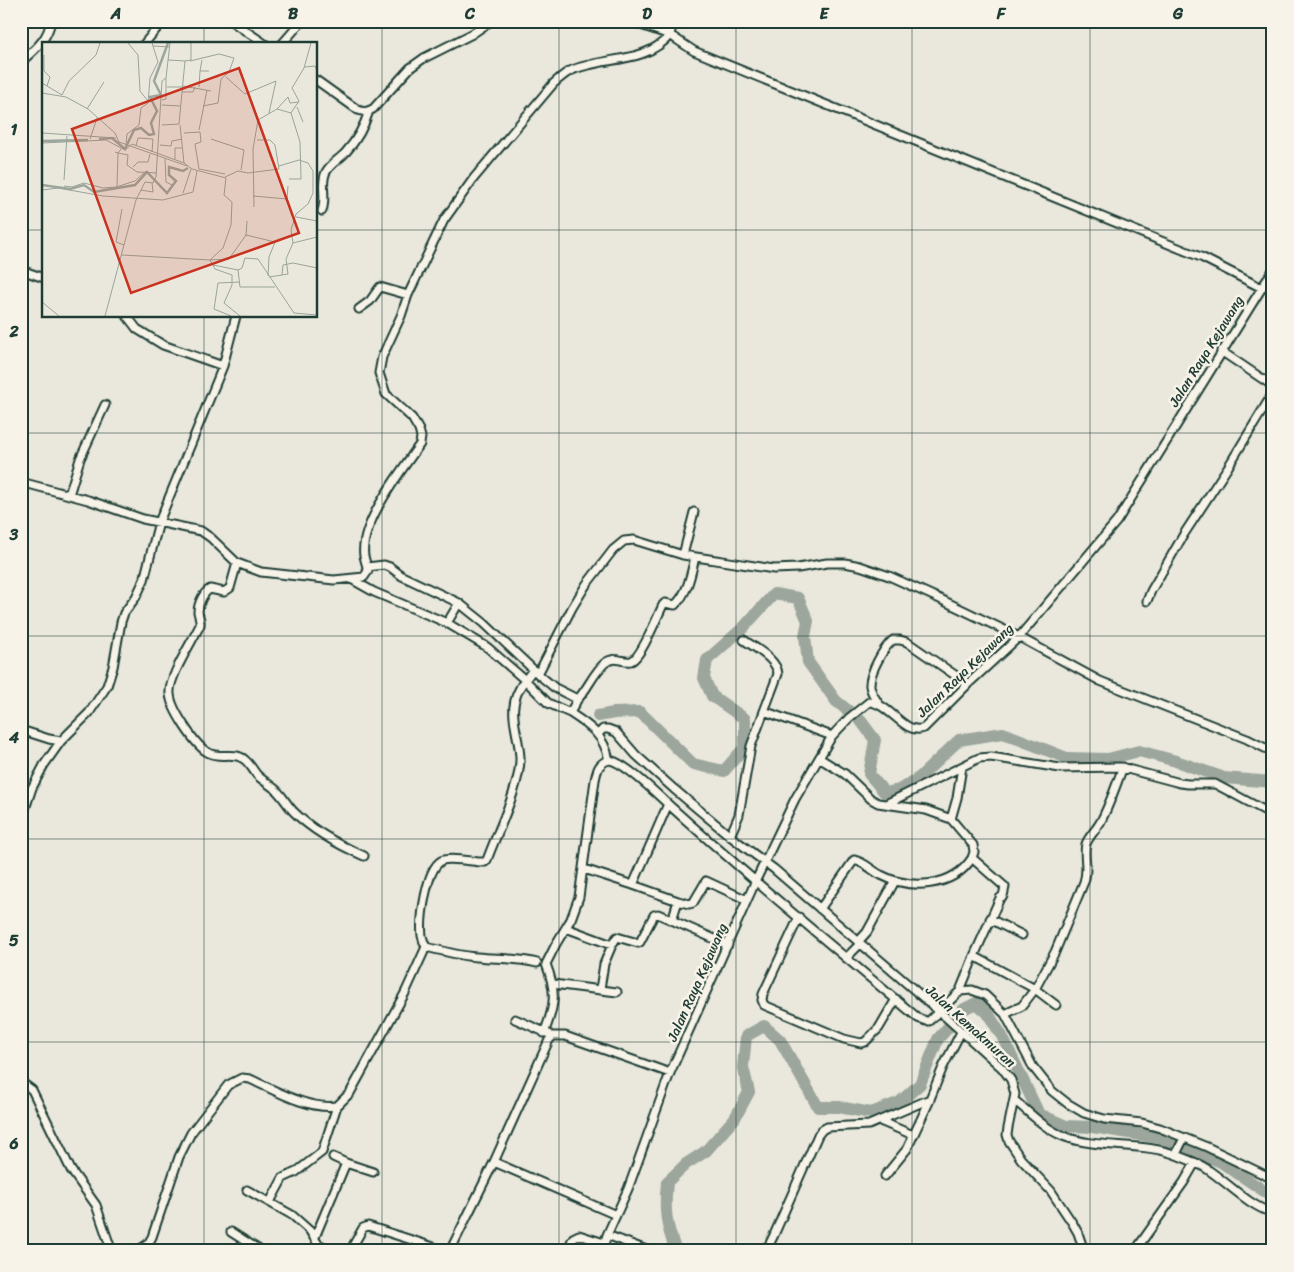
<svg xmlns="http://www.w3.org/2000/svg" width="1294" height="1272" viewBox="0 0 1294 1272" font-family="Sriracha,sans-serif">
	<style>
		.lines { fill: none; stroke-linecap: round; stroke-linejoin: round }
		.river { stroke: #9ca69c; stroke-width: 12 }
		.minor-casing { stroke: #1f3d34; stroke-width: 11 }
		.minor { stroke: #f7f3e8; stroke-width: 7 }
		.grid { fill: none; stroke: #1f3d34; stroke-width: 1; stroke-opacity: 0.55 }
		.labels { text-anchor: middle; stroke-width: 5; stroke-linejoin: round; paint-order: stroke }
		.street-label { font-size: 14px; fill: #1f3d34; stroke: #f7f3e8 }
		.inset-river { fill: none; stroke: #9ca69c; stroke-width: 2.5 }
		.inset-road { fill: none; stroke: #99a499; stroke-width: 1 }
		.view { fill: #c8321e; fill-opacity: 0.15; stroke: #c8321e; stroke-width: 2.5 }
		.inset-edge { fill: none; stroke: #1f3d34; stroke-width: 2.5 }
		.neatline { fill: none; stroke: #1f3d34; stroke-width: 2 }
		.grid-label { font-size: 16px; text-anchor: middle; font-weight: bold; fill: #1f3d34 }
	</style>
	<rect width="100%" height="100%" fill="#eae8dd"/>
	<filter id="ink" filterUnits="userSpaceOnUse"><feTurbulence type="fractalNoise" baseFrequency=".02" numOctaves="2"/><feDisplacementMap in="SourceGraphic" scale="10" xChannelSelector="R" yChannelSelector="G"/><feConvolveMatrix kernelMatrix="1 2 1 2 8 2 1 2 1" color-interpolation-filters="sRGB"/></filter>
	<g filter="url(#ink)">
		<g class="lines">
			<path class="river" d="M 598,716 L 614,713 L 640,712 L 693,764 L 724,771 L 745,747 L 745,719 L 712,696 L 704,678 L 707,660 L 743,628 L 774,594 L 798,598 L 808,621 L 805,636 L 808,662 L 836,701 L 861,721 L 875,740 L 869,774 L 885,793 L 899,790 L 920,777 L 959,740 L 1003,733 L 1067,758 L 1108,759 L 1139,751 L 1176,761 L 1224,778 L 1273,782
				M 676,1251 C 666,1225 664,1210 667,1182 L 686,1164 L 706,1151 L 735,1118 L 749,1092 L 743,1067 L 746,1036 L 764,1026 L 780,1040 L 818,1107 L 839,1107 L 871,1113 L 900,1102 L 920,1084 L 938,1039 L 964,1009 L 976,1003 L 987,1012 L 1002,1036 L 1039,1114 L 1066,1126 L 1092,1127 L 1160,1138 L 1221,1162 L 1273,1197"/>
			<defs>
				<path id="minor" d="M 231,21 L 265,44
					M 629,21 L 670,35 L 673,21
					M 144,44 L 163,21
					M 282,44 L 302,21
					M 21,62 C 35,49 47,41 51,21
					M 316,80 L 358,110 L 365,112 L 373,109 L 410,68 L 424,58 L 472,34 L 491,21
					M 322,211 C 327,197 320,184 326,172 C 330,164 340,159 346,152 C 357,140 364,127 369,111
					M 21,270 L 44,278
					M 1260,287 L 1203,258 L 694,51 L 670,35 C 645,65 602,56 570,71 C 564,74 559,79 554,83 L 474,178 L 444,220 L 408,295 L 401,316 L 382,357 L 379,373 L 386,394 L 412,418 L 419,430 L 421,437 L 420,444 C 402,470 359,524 364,556 C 365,560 366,564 367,567 L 384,565 L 390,567 L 402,576 L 459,603 L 484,623 L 538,674 L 555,688 L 575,698 L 576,702 L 570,713 C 590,726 604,735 609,760 C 623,761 657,794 669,805 C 750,878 834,948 918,1018 L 926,1021 L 929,1021 L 960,991 L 972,990 L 985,995 L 1005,1014 L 1033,1067 L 1052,1091 L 1067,1103 L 1084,1113 L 1104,1119 L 1142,1123 L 1160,1128 L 1207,1147 L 1267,1176 L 1273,1177
					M 359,309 L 370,301 L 380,287 L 408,295
					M 127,316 L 137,329 L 163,345 L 223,366
					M 1221,351 L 1273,386
					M 21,482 L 88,500 L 143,519 L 201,531 L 211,538 L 237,563 L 261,572 L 334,580 L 364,577 L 368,571 L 367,567
					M 69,495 L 80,459 L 105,405
					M 683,555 L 694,512
					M 237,563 L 230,588 L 224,592 L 210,589 C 203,593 198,604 198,612 C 199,617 201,620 200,625 C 192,642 168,678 170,694 C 171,709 196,747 209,753 C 220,759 235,751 245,760 C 250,764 253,770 257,775 C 262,780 269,784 275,789 C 283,796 287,805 294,812 C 314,832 339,845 364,856
					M 351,579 L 374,592 L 447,623 L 487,647 L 525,680 C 504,708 518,727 520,757 C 521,785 497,832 487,860 L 485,862 L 480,862 C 471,861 447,857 441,861 C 426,870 420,920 422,936 C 423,940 424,943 426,947 C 443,951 460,956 477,957 C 497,959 517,958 537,963
					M 1147,601 L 1151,591 L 1184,534 L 1228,467 L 1273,393
					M 447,623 L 459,603
					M 533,670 L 525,680 L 548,703 L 570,713
					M 538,674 L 572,608 L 586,585 L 613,550 L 624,541 L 634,540 L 683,555 L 774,569 L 798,568 L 827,563 L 845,563 L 860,566 L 889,576 L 940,599 L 1019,637 L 1100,681 L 1247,739 L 1273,752
					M 577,700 C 588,689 593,673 605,663 C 615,655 623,663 631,661 C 641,658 658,615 663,605 L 665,603 L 675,605 C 688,593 691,574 695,557
					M 879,704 C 875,698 871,693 870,686 C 869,674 883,648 893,640 L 900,640 L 907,642 L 968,684
					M 764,711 L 832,736
					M 21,730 L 49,739 L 61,741
					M 598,734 L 603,729 L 608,729 L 616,732 L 636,755 L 674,789 L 730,836 L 774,869 L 940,1012 L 1002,1068 L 1011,1080 L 1015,1094 L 1008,1128 L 1007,1135 L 1009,1141 L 1021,1159 L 1051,1191 L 1073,1224 L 1078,1233 L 1084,1251
					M 819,758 L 845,774 L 871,799 L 878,803 L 926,810 L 951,819 L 973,845 L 974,852 L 972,858 L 1005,887 L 1003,896 L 1000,898 L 974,956 L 1035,989 L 1022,1006 L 1005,1014
					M 888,803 L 979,758 L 991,757 L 1060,768 L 1120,767 L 1180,783 L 1188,784 L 1215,784 L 1273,815
					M 951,819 L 957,798 L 962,767
					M 21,821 L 32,788 L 44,765 L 61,741 L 89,713 L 107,686 L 113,667 L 121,622 L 124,613 L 136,597 L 144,580 L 159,522 L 223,366 L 236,316
					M 730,836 L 739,815 L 751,746 L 778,674 C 777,659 755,648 744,640
					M 584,869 L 633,885 L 668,804
					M 633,885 L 678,901
					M 820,909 L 854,860 C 865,862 872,871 881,875 C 910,890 953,888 972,858
					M 799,917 L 763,994 L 762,1000 L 764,1005 L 844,1039 L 861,1043 L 865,1042 L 879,1028 L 896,999
					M 990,919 L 1022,935
					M 672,920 L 678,901 L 689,904 L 693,903 L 706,881 L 747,900
					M 566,928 L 612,945 L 617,937 L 638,943 L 640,942 L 654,915 L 658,914 L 728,945
					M 858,942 L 867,932 L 895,881
					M 846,958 L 860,944
					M 553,984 L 617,992
					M 600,989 L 604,964 L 612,945
					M 959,993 L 974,956
					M 1056,1005 L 1035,989 L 1055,952 L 1084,882 C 1089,868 1083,857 1086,844 C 1089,836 1097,829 1101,821 C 1110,804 1116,785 1123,767
					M 515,1019 L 549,1034
					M 544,1033 C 555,1006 557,992 546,964 L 556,944 L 571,919 L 579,897 L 595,780 C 597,771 598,763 609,760
					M 21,1082 L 32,1090 L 71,1170 L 96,1205 L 111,1249
					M 1014,1100 C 1029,1112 1045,1129 1063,1136 C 1098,1150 1144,1141 1179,1156 C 1188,1160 1199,1163 1207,1169 C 1228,1183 1249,1206 1273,1213
					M 880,1121 L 913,1135
					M 1176,1154 L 1184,1138
					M 494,1162 L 616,1215
					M 346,1163 L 373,1172
					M 885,1176 L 907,1149 L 930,1100
					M 247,1190 L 292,1215 L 310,1231 L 318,1244 L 334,1251
					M 270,1202 L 283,1178 L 296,1172 L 322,1152 L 337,1106 L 350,1093 L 405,993 L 426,947
					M 231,1232 L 261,1251
					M 607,1235 L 649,1251
					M 315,1237 L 346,1163 L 333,1157
					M 105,1251 L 111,1249 L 121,1251
					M 137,1251 L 148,1244 L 152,1237 L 179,1157 L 191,1133 L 228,1085 L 242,1078 L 250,1079 C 276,1091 309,1110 337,1106
					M 350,1251 L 363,1228 L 368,1226 L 446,1251
					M 450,1251 L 494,1162 L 549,1040 L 553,1036 L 565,1036 L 670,1073
					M 567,1251 L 573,1238 L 579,1235 L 604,1243
					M 602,1251 L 607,1235 L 628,1189 L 670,1073 L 757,878 L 795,799 L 832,736 L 849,718 L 869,702 C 890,703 904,736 924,728 L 968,684 L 1019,637 L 1117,521 L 1273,270
					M 725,1251 L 741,1251
					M 759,1251 L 769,1245 L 774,1235 L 818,1135 L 822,1130 L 827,1127 L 869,1125 L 930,1099 L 943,1067 L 961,1032
					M 1135,1251 L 1184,1182 L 1195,1163"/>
			</defs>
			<use href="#minor" class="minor-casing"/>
			<use href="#minor" class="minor"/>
		</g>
	</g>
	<path class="grid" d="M 204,21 L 204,44M 382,21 L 382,1251M 559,21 L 559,1251M 736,21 L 736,1251M 912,21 L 912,1251M 1090,21 L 1090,1251M 21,230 L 44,230M 316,230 L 1273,230M 204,316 L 204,1251M 21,433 L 1273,433M 21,636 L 1273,636M 21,839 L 1273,839M 21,1042 L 1273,1042"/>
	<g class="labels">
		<g class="street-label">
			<text transform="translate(1206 351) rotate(-58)" y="5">Jalan Raya Kejawang</text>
			<text transform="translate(965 670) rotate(-44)" y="5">Jalan Raya Kejawang</text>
			<text transform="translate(697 982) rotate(-66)" y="5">Jalan Raya Kejawang</text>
			<text transform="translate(971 1026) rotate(42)" y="5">Jalan Kemakmuran</text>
		</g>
	</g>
	<g transform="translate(42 42)">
		<rect width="275" height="275" fill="#eae8dd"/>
		<path class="inset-river" d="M 57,97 L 70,96 L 83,107 L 92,88 L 99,86 L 107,93 L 112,92 L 109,81 L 115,69 L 108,55 L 119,53 L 112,39 L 126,1M 0,99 L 46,98M 0,143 L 28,147 L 42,143 L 52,150 L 93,143 L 105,130 L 125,151 L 134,139 L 127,133 L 127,125 L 141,129 L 146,126"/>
		<path class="inset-road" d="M 86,1 L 96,13 L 98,49 L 106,59M 111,4 L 128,5M 2,13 L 2,29 L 8,35 L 5,44M 126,18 L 143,19M 160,18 L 158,29 L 167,29M 148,19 L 177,12 L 192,16 L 187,30 L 179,37 L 176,61 L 161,64M 263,25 L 273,24 L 275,29M 184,35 L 203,52 L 234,39M 0,41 L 20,53M 141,44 L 169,49M 125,45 L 141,45M 157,45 L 158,29M 140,50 L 151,50 L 153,45M 0,51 L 24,55 L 46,67 L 73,91 L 77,100 L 145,124M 20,53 L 27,39 L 54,13 L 58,1M 120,58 L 124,57 L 124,36M 120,63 L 138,64M 255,65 L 261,80M 45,67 L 62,40M 235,67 L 246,55 L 248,61 L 257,60M 227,71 L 234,39M 249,71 L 257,59 L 250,46 L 262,26 L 269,1M 120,83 L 137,82 L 143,19 L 149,18 L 149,1M 138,83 L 142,121M 157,88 L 165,48M 0,91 L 74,96M 142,91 L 158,90 L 159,100 L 153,102 L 157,127 L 183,132M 48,97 L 55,76M 169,97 L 202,108 L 199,128M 0,101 L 64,98 L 83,108 L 90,102 L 142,121 L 150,127 L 184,136 L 182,153 L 190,160 L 189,183 L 181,206 L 168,218 L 80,213M 84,102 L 85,92 L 97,83 L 99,66 L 106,61 L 108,36 L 116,20 L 110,1M 118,103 L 129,104 L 130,99 L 140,97M 94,104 L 96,96 L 111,97 L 110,110M 79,107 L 76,111 L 86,113 L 85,123 L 95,130 L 115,131M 73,110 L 76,111 L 75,144M 123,117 L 124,140 L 130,143M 133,117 L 133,106 L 140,106M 237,124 L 257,118 L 266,121 L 271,129 L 271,151 L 266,162 L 254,172 L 249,188 L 251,201 L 244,217 L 246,232 L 240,233M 91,125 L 96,120 L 106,120 L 108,112M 183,135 L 196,129 L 206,131 L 237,127 L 233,103 L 228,98 L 215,98M 22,138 L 25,94M 22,144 L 30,145 L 42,141 L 61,146 L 74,145 L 93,139 L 104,129M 0,148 L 16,146 L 61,154 L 121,158 L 151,150 L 155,129M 99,148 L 111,150 L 110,141M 141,151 L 149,127M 211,154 L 245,157 L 246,144M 212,165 L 211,107 L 216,78 L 235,67 L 249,71 L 258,100 L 259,137 L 247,137M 80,167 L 74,200 L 82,203M 254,175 L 275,179M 204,194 L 205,179M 251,201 L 275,195M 171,223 L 196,228 L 200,226 L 203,216 L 216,217 L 252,271 L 275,273M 196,228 L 198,245 L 233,245M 227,235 L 240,233 L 241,223 L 251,221 L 275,226M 0,260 L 17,274M 63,274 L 94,158 L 103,140 L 111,141 L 114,135 L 120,39 L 124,36 L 128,1M 189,274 L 172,267 L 176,241 L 197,240M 198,274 L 182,261 L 190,243 L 190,233 L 173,227 L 168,218 L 187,217 L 204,193 L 233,200 L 227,215 L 226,234"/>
		<path class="view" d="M 197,26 L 257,191 L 89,251 L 30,87 Z"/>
		<rect width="275" height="275" class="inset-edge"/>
	</g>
	<rect width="1294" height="1272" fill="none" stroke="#f7f3e8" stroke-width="55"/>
	<rect x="28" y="28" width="1238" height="1216" class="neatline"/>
	<g class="grid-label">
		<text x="116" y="19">A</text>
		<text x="293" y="19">B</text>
		<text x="470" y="19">C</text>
		<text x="647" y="19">D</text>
		<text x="824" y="19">E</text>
		<text x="1001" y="19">F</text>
		<text x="1178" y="19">G</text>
		<text x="14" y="135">1</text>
		<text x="14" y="337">2</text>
		<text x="14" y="540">3</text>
		<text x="14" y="743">4</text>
		<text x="14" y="946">5</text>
		<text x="14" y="1149">6</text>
	</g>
</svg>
